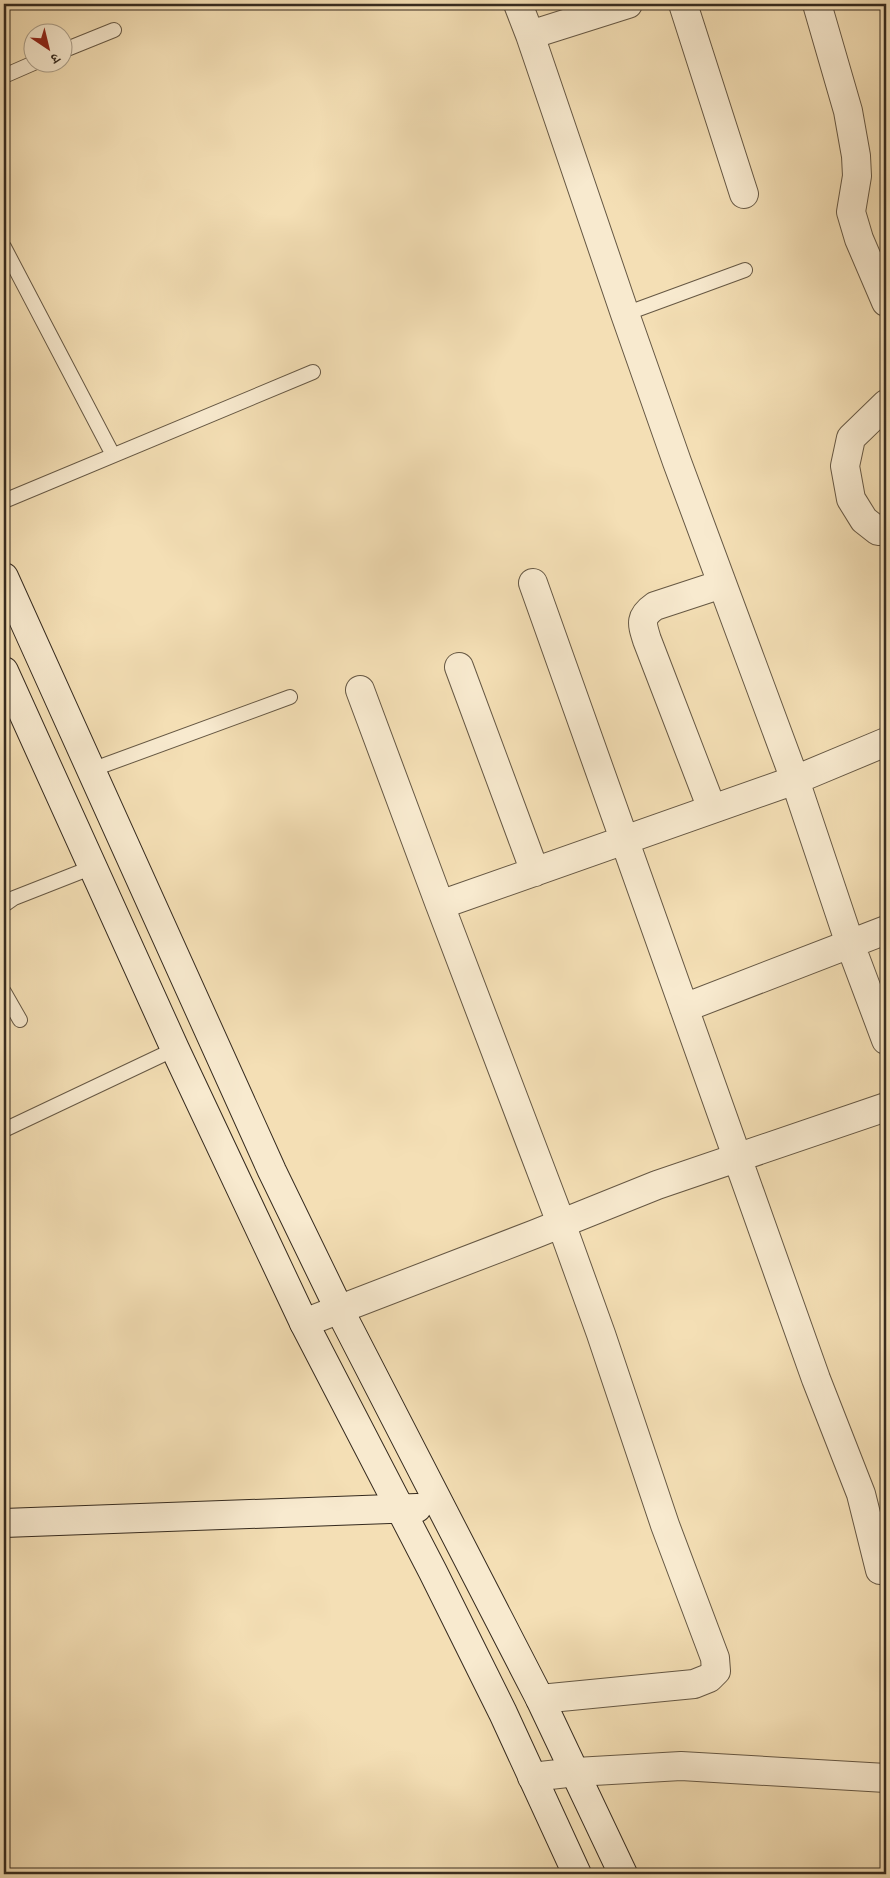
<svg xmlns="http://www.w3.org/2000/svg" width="890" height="1878" viewBox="0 0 890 1878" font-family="'Libre Bodoni','Noto Serif Devanagari',serif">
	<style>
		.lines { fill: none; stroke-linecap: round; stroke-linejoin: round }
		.service-casing { stroke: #665844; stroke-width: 16 }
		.minor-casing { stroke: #665844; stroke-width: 30 }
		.tertiary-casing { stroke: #665844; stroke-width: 30 }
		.secondary-casing { stroke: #362b1f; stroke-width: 30 }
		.service { stroke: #f8eacf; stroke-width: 14 }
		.minor { stroke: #f8eacf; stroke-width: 28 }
		.tertiary { stroke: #f8eacf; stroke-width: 28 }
		.secondary { stroke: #f8eacf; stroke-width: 28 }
	</style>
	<rect width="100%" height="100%" fill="#f4dfb5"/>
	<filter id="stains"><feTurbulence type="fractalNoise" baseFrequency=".004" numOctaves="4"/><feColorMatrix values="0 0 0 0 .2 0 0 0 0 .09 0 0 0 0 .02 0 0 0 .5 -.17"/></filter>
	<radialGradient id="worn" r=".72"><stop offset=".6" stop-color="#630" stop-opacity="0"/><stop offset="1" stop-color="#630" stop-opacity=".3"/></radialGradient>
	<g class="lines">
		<defs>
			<path id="service" d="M 62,51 L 114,30
				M 4,76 L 36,62
				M 4,247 L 113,455
				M 625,314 L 745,270
				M 4,501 L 313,372
				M 91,770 L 290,697
				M 4,905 L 14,898 L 93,867
				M 4,992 L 20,1020
				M 4,1130 L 175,1049"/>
			<path id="minor" d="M 518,4 L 530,35 L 625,314 L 677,462 L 795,780 L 850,944 L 886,1040
				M 683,4 L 744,194
				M 817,4 L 848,111 L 856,156 L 857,176 L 851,212 L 859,239 L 886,302
				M 530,35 L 628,4
				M 886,404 L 851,438 L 845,466 L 851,499 L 864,520 L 878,531 L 886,530
				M 533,583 L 816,1379 L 861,1494 L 880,1570
				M 459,667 L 535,872
				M 360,690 L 440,905
				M 712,809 L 647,640 C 642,624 639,617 655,606 L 722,584
				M 684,1008 L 886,930
				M 304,1323 L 535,1234 L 657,1185 L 886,1107
				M 540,1699 L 694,1684 L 709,1678 L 716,1671 L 715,1658 L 665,1525 L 601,1334 L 561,1223 L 440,905 L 795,780 L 886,742"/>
			<path id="tertiary" d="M 532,1777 L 576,1772 L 681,1766 L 886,1778"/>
			<path id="secondary" d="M 4,577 L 272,1171 L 339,1309 L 540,1699 L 623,1874
				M 4,671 L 175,1049 L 304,1323 L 433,1572 L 503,1713 L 577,1874
				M 4,1523 L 417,1508"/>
		</defs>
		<use href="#service" class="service-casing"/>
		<use href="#minor" class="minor-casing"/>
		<use href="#tertiary" class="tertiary-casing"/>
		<use href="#secondary" class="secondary-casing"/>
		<use href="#service" class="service"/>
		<use href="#minor" class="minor"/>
		<use href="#tertiary" class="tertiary"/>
		<use href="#secondary" class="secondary"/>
	</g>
	<rect width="890" height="1878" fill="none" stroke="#f4dfb5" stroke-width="20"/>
	<rect x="5" y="5" width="880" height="1868" fill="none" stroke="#362b1f" stroke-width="2.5"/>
	<rect x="10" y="10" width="870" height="1858" fill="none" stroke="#362b1f"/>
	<g transform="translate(48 48) rotate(145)"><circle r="24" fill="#f8eacf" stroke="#aa9e89"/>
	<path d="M0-4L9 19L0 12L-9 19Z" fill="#8f2418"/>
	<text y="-8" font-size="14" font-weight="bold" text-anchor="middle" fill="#362b1f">उ</text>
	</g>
	<rect width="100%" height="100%" filter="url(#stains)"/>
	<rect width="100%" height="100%" fill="url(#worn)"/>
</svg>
